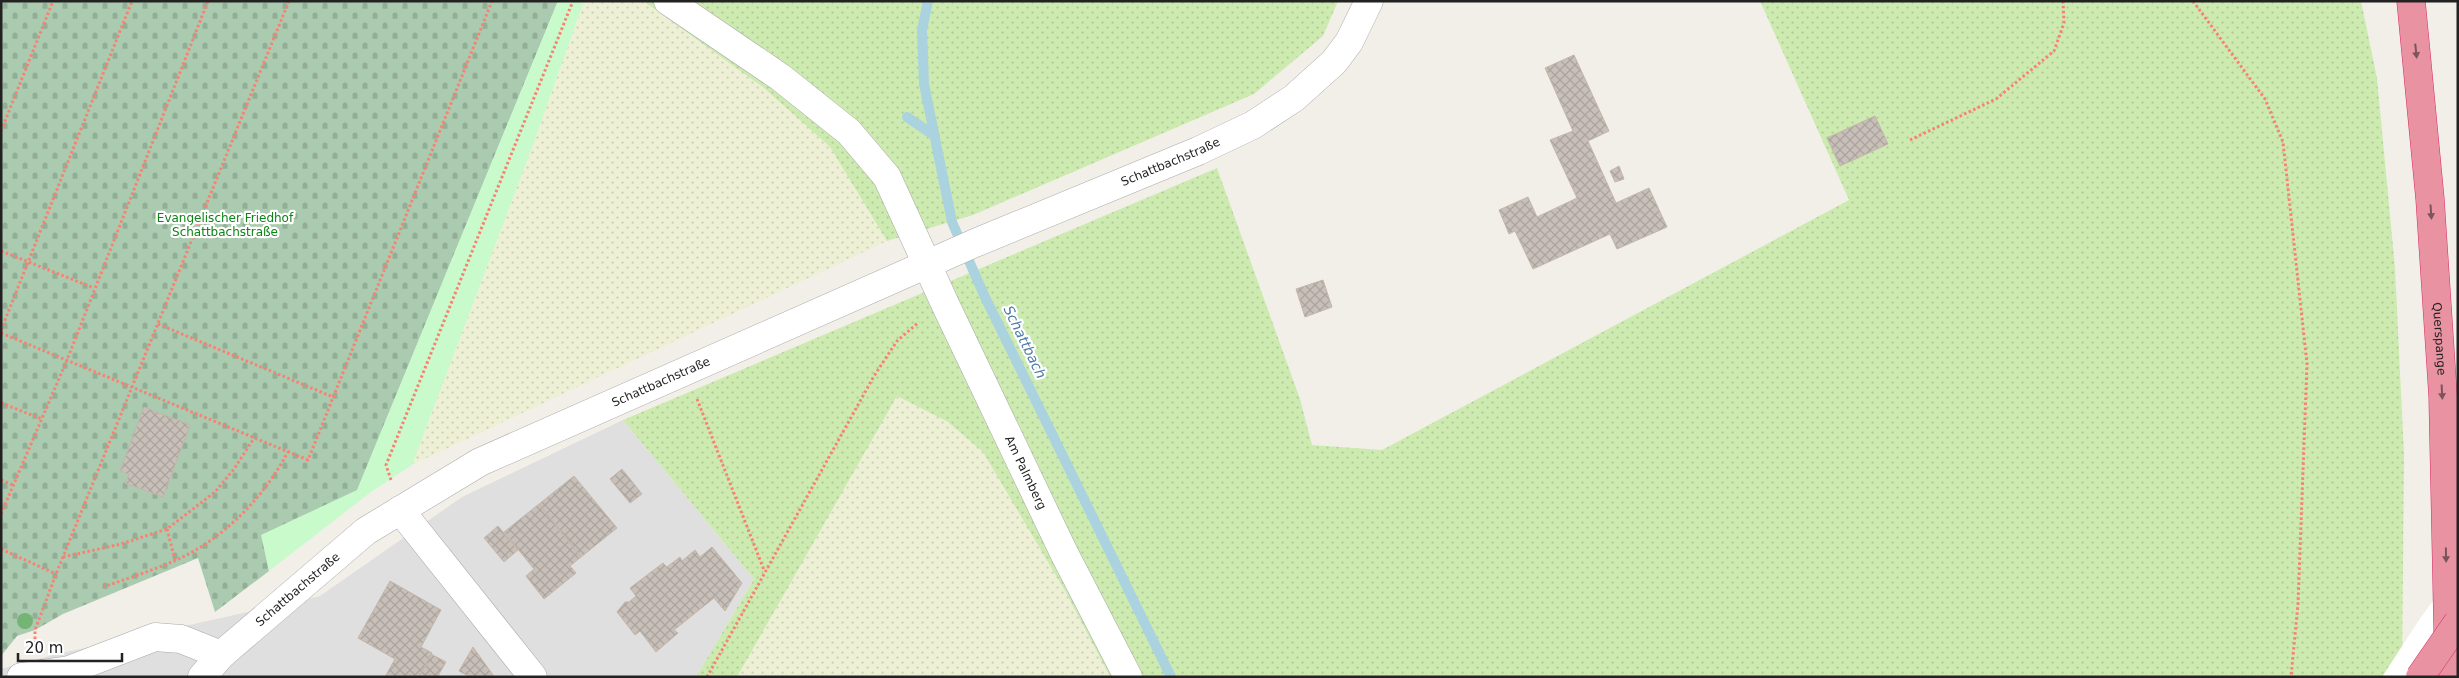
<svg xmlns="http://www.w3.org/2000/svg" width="2459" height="678" viewBox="0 0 2459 678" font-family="'DejaVu Sans',sans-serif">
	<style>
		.residential { fill: #e0dfdf }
		.farmland { fill: url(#farmland-dots) }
		.grass { fill: url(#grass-dots) }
		.cemetery { fill: url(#cemetery-stones) }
		.park { fill: #c8facc }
		.pier { fill: #fff }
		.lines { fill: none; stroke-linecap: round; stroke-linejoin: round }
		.stream { stroke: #aad3df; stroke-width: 10 }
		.building { fill: url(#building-cross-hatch); stroke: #c4b6ab }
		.minor-casing { stroke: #a9a9a9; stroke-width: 29 }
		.highway-casing { stroke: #dc2a67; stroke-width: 29 }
		.path { stroke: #fa8072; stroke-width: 3; stroke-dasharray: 2.5 2.5; stroke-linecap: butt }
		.minor { stroke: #fff; stroke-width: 28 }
		.highway { stroke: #e892a2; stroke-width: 28 }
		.highway-bridge-casing { stroke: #dc2a67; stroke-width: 29; stroke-linecap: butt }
		.highway-bridge { stroke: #e892a2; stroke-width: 28 }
		.tree { fill: #74b475 }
		.oneway { fill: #7b545c }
		.labels { text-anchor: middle; stroke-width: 4.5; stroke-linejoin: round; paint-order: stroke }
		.street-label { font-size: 12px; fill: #222; stroke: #fff }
		.park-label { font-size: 12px; fill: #0c8416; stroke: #fff }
		.water-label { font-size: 14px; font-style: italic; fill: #4a7aab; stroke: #fff }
	</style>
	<defs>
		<pattern id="farmland-dots" width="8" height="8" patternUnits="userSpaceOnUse" patternTransform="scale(1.25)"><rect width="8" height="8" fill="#eef0d5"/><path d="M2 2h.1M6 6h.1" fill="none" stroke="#ccceb7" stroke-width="1.8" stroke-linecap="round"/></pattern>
		<pattern id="grass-dots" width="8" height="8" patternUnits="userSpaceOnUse" patternTransform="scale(1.25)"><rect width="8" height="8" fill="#cdebb0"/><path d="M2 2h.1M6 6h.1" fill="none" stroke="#b0c997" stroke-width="1.8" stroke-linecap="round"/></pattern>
		<pattern id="cemetery-stones" width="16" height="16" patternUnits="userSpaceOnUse" patternTransform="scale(1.25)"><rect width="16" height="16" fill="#aacbaf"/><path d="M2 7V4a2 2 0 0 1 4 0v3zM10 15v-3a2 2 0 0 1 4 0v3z" fill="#92ae96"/></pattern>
		<pattern id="building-cross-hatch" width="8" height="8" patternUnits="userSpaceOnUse" patternTransform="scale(1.25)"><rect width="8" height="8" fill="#c7bfb8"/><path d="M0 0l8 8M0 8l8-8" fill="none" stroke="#aba49e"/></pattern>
	</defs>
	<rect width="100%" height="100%" fill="#f2efe9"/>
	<path class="residential" d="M 623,420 L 754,579 L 696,677 L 1,677 L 1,669 L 53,655 L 320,596 L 462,497 Z"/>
	<path class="farmland" d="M 584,1 L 642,1 L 764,88 L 830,147 L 887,241 L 412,465 L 533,145 Z
		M 897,396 L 948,422 L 983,452 L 1065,591 L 1110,677 L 737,677 Z"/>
	<path class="grass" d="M 643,1 L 1338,1 L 1323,36 L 1254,94 L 973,215 L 887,241 L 830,147 L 764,88 Z
		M 1760,1 L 2361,1 L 2377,78 L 2395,268 L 2404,455 L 2402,677 L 1110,677 L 1065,591 L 983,452 L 948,422 L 897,396 L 737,677 L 696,677 L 754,579 L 623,420 L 1217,168 L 1300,399 L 1312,445 L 1382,450 L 1849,200 Z"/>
	<path class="cemetery" d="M 1,1 L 558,1 L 357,491 L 262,535 L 269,571 L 215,612 L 198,558 L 63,614 L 35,630 L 17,636 L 1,656 Z"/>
	<path class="park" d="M 558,1 L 584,1 L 533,145 L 412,465 L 371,492 L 269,571 L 261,535 L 357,490 Z"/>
	<path class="pier" d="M 2458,566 L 2448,677 L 2382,677 L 2419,620 Z"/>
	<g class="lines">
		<path class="stream" d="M 928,1 L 922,30 L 924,84 L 952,222 L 984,295 L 1171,677
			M 907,117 L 935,136"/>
	</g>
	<path class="building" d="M 1574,55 L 1609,131 L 1588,141 L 1616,203 L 1649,188 L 1667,227 L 1617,249 L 1610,234 L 1533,269 L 1515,231 L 1509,234 L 1499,210 L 1528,197 L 1537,217 L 1577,198 L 1550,140 L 1573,131 L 1545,68 Z
		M 1875,116 L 1888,144 L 1840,166 L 1827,138 Z
		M 1619,166 L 1624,179 L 1615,182 L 1610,171 Z
		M 1323,280 L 1332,307 L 1305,317 L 1296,289 Z
		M 144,407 L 190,425 L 163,497 L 125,483 L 129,474 L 120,471 Z
		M 622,469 L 642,494 L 630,503 L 610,479 Z
		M 574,476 L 617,528 L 581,557 L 539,504 Z
		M 539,504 L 581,557 L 570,566 L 576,573 L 544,599 L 526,576 L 534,569 L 504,532 Z
		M 498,526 L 518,550 L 504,562 L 484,538 Z
		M 712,547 L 742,583 L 725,611 L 714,598 L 674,630 L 678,633 L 656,652 L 640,631 L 635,635 L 617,612 L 625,602 L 629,602 L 636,596 L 630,588 L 663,563 L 667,567 L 680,557 L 682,561 L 695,550 L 700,557 Z
		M 390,581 L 441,610 L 421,647 L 432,653 L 419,677 L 385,677 L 395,659 L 358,638 Z
		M 473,647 L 493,675 L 492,677 L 470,677 L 459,671 Z
		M 431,654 L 446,662 L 439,674 L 438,677 L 419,677 Z"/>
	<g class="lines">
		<defs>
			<g id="minor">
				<path id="s1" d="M 668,1 L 780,77 L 849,132 L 887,177 L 946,306 L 1064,553 L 1128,677"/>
				<path d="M 400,510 L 533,677"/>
				<path d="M 21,677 L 69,670 L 155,637 L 181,639 L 221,655"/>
				<path id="s2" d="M 202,677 L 221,655 L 366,531 L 480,462 L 975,243 L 1198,151 L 1253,125 L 1294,98 L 1334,62 L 1349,42 L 1369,1"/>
			</g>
			<g id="highway">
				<path id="s3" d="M 2411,1 L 2430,199 L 2443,396 L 2449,677"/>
			</g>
		</defs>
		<use href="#minor" class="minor-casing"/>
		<use href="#highway" class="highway-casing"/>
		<path class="path" d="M 2193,1 L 2265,99 L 2283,142 L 2307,364 L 2298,604 L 2291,677
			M 1,131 L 53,1
			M 1910,140 L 1996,99 L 2054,51 L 2064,23 L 2063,1
			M 1,251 L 94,288
			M 158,324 L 333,397
			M 1,330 L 132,1
			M 1,333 L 308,460 L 492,1
			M 697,399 L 764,570
			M 1,403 L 42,419
			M 1,480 L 13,485
			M 391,480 L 386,465 L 573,1
			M 1,514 L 67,360 L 208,1
			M 167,529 L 175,560
			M 1,549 L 56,574
			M 63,557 L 121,544 L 167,529 L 215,492 L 234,469 L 254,438
			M 103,587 C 126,579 151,571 174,561 C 223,540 263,498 288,452
			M 35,644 L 35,630 L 56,574 L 289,1
			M 707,677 L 874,376 L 897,341 L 919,322"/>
		<use href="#minor" class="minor"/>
		<use href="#highway" class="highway"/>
		<defs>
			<path id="highway-bridge" d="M 2420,677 L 2458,622"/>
		</defs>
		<use href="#highway-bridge" class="highway-bridge-casing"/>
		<use href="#highway-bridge" class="highway-bridge"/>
	</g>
	<circle class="tree" cx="25" cy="621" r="8"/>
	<defs><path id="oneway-solid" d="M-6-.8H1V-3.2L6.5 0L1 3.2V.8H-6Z" transform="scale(1.25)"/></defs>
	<g class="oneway">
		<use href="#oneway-solid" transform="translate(2416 51) rotate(84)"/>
		<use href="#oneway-solid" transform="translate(2431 212) rotate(86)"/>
		<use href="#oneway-solid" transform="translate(2442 392) rotate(87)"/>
		<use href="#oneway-solid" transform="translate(2446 555) rotate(89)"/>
	</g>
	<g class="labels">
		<g class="street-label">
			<text dy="4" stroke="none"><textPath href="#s2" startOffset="1106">Schattbachstraße</textPath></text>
			<text dy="4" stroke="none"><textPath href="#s3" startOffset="339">Querspange</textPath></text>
			<text dy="4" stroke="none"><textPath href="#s2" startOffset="551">Schattbachstraße</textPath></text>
			<text dy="4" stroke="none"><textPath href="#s1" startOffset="609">Am Palmberg</textPath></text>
			<text dy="4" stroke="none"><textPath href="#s2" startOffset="130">Schattbachstraße</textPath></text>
		</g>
		<g class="park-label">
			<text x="225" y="222">Evangelischer Friedhof<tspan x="225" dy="14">Schattbachstraße</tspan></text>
		</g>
		<g class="water-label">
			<text transform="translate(1025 342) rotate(64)" y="5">Schattbach</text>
		</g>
	</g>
	<rect width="2459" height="678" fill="none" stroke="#222222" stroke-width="5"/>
	<path d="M18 653v8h104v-8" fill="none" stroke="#222222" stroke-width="2.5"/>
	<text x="25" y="653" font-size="15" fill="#222222" stroke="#ffffff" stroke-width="4" paint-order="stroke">20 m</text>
</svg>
